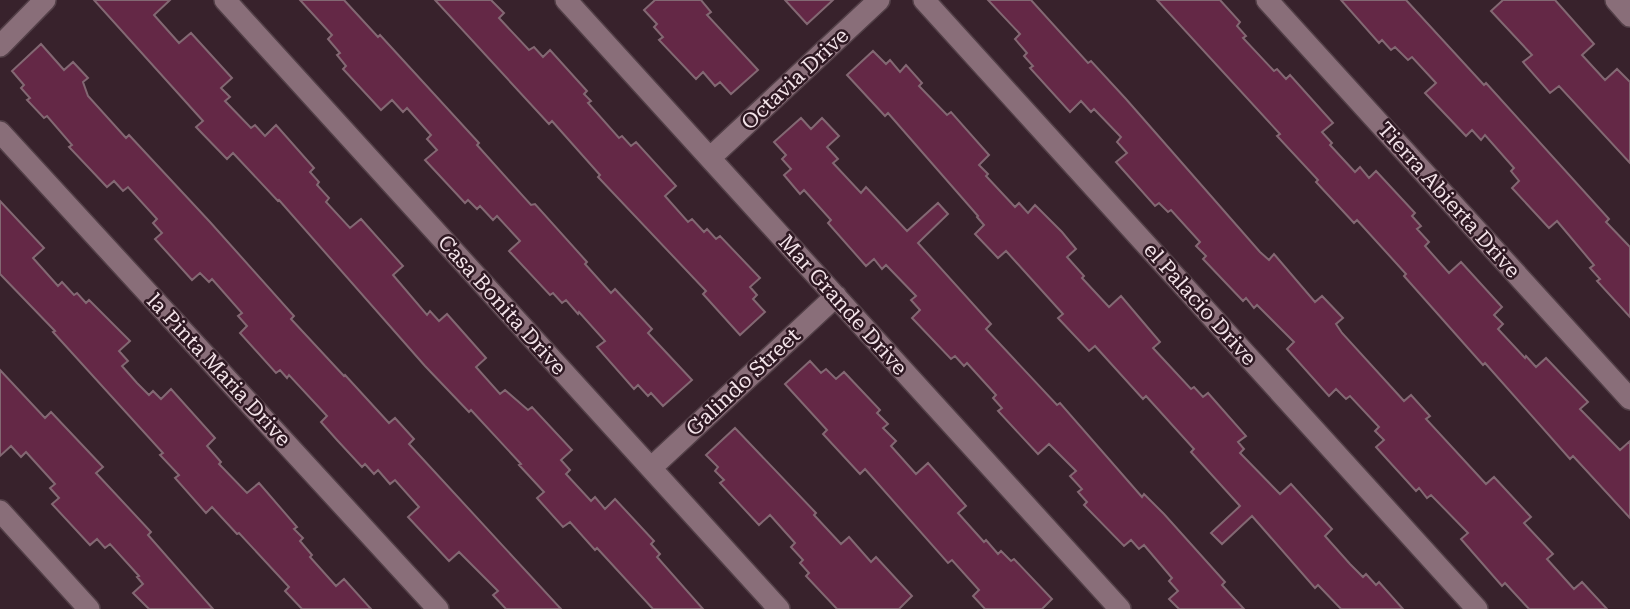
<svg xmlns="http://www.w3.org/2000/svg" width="1630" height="609" viewBox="0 0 1630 609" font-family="'Roboto Serif',serif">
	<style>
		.building { fill: #642846; stroke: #836873; stroke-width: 2 }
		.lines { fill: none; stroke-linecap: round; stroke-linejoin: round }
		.minor-casing { stroke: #523f47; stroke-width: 24 }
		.minor { stroke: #896e79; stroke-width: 21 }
		.labels { text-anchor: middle; stroke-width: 5; stroke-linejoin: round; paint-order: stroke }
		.street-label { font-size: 21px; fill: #f3e3e9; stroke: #2e1822 }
	</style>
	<rect width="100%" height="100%" fill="#38222c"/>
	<path class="building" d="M 94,0 L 170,0 L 154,15 L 179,43 L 191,33 L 232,78 L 221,88 L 230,97 L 225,101 L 251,128 L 255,125 L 265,136 L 276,125 L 314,168 L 310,172 L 319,182 L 317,185 L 329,198 L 326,202 L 350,228 L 361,219 L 403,266 L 393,275 L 427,315 L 430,311 L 439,321 L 447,314 L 486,358 L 476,367 L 500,394 L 505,390 L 528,410 L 532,407 L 572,450 L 561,460 L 570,470 L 566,474 L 591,501 L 595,497 L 605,509 L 615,499 L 654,541 L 651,544 L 660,554 L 657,557 L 703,609 L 653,609 L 597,548 L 595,550 L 570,522 L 563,527 L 537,498 L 544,492 L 519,465 L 521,464 L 471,410 L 469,412 L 425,366 L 279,200 L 278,201 L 233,153 L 227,159 L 196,127 L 203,121 Z
		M 300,0 L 344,0 L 378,37 L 380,35 L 479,143 L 477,145 L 531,205 L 535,204 L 587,262 L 585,264 L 611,293 L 615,289 L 652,329 L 648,333 L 692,380 L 663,406 L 651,393 L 648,396 L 638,385 L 634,389 L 597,347 L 605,341 L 579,312 L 578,314 L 566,300 L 562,303 L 553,293 L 550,295 L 509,251 L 520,241 L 497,216 L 493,220 L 480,206 L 477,209 L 468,200 L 465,203 L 425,160 L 437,150 L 427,139 L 431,135 L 407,108 L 403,112 L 392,100 L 381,110 L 343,69 L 346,66 L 337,55 L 340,53 L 328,39 L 332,35 Z
		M 435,0 L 491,0 L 504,13 L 499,18 L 529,50 L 534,47 L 543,57 L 550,50 L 587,91 L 584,94 L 591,101 L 588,103 L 619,138 L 622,136 L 631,146 L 636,142 L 676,186 L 665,196 L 688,222 L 692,219 L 704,232 L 707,229 L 716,239 L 720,236 L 760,278 L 750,287 L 757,295 L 753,299 L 765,312 L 740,335 L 703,294 L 706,291 L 598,177 L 600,175 L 552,121 L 549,124 Z
		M 655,0 L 701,0 L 711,12 L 707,15 L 758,70 L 731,94 L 720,82 L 715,86 L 703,72 L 696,79 L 659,40 L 663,37 L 654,27 L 657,24 L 644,10 Z
		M 785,0 L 833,0 L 807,24 Z
		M 988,0 L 1031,0 L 1088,63 L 1091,61 L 1126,99 L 1260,252 L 1269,260 L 1274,254 L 1315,302 L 1322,296 L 1343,318 L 1336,324 L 1342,333 L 1404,401 L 1411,395 L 1430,416 L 1426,419 L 1486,484 L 1494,477 L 1531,517 L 1524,523 L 1553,554 L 1547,559 L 1574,589 L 1582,582 L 1607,609 L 1529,609 L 1505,583 L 1502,586 L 1461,539 L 1468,533 L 1431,495 L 1427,498 L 1419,488 L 1416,491 L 1376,447 L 1384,440 L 1375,431 L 1379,427 L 1350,396 L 1346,399 L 1336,389 L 1329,396 L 1287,349 L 1294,342 L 1257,305 L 1254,308 L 1246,298 L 1243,301 L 1203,259 L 1206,256 L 1196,246 L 1200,242 L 1171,210 L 1168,212 L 1159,203 L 1155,206 L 1116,162 L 1127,153 L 1117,142 L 1121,137 L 1094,109 L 1091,112 L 1081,101 L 1070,112 L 1030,68 L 1033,66 L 1024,56 L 1027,53 L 1015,39 L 1020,34 Z
		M 1157,0 L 1220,0 L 1240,22 L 1237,26 L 1246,36 L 1243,38 L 1274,71 L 1277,69 L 1286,79 L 1290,75 L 1333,123 L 1322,132 L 1332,143 L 1330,145 L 1355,172 L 1360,167 L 1369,178 L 1376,171 L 1415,213 L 1412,216 L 1421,226 L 1417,229 L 1429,242 L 1425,246 L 1449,273 L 1461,262 L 1502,307 L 1494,315 L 1503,324 L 1498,329 L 1525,358 L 1526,356 L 1536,367 L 1546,358 L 1588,402 L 1580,409 L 1620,450 L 1630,441 L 1630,518 L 1573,456 L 1570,459 L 1485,363 L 1483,365 L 1404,276 L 1406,274 L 1357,220 L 1354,223 L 1316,182 L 1318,180 L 1277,136 L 1280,134 Z
		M 1341,0 L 1406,0 L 1484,85 L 1486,83 L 1609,219 L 1606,222 L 1630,247 L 1630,317 L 1597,281 L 1600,279 L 1590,268 L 1594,265 L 1557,221 L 1549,228 L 1512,188 L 1519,181 L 1511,171 L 1514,168 L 1485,135 L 1481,140 L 1472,130 L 1466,136 L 1425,93 L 1436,83 L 1412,57 L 1408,60 L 1395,47 L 1391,50 L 1382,40 L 1379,43 Z
		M 1503,0 L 1555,0 L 1594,44 L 1582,55 L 1605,80 L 1617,69 L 1630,82 L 1630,163 L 1559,86 L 1550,93 L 1523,62 L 1532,55 L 1491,11 Z
		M 41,44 L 64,70 L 73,62 L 88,78 L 83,82 L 88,96 L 126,138 L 129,135 L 210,222 L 294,316 L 291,319 L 344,376 L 345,375 L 389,423 L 395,418 L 414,439 L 409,444 L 561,609 L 506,609 L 493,595 L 498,591 L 459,552 L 449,561 L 408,517 L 419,507 L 395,480 L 390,484 L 378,470 L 374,474 L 365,464 L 362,467 L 337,440 L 321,422 L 327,416 L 289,375 L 287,378 L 280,370 L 276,373 L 240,333 L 247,326 L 238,316 L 242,313 L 212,279 L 209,282 L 200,273 L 192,280 L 155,239 L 162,233 L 153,223 L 157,219 L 128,187 L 123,191 L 114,181 L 107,187 L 69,147 L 72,145 L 47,116 L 44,118 L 27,100 L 30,98 L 21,88 L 24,85 L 12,71 Z
		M 873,51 L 886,64 L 890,60 L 900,72 L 906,65 L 922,83 L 919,86 L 947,115 L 951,112 L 989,155 L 979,165 L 988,174 L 986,176 L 1015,207 L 1019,203 L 1028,213 L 1035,205 L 1062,232 L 1076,249 L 1067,257 L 1084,276 L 1082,278 L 1109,307 L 1121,296 L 1160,342 L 1153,348 L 1191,389 L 1194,387 L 1203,397 L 1208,393 L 1246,436 L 1238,442 L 1244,449 L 1240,453 L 1280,494 L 1291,484 L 1332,529 L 1325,536 L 1350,564 L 1363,577 L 1366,574 L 1376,585 L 1379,582 L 1403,609 L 1341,609 L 1318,585 L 1315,588 L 1252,516 L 1222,544 L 1211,533 L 1240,506 L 1191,452 L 1194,449 L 1146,396 L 1143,399 L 1095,346 L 1089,351 L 1058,318 L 1063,314 L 1006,251 L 998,258 L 975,234 L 984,225 L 977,217 L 978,216 L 888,113 L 885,116 L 847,75 Z
		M 801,118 L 811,129 L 822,118 L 839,136 L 827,147 L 838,159 L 833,163 L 861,193 L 866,187 L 907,231 L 938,203 L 948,214 L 918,243 L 991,324 L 986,329 L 1057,405 L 1060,403 L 1142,497 L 1144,494 L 1164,514 L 1225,582 L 1222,585 L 1244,609 L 1179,609 L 1169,599 L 1178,591 L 1169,581 L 1172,578 L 1144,545 L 1139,549 L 1131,540 L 1124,546 L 1084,505 L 1087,502 L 1078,492 L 1082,489 L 1070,476 L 1076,471 L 1049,444 L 1038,454 L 998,411 L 1002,408 L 993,398 L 996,395 L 967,363 L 964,366 L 955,356 L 951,359 L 912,318 L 920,310 L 911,300 L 916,296 L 886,265 L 882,269 L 874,259 L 866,266 L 828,223 L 831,220 L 804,190 L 800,194 L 784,175 L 791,169 L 782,159 L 786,155 L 774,142 Z
		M 0,201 L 44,248 L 33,258 L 58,286 L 62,282 L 74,295 L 77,293 L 86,303 L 89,300 L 130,341 L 119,351 L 128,361 L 122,366 L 137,383 L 149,395 L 153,391 L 161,399 L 171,389 L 215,438 L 207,446 L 221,462 L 219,464 L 247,493 L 259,483 L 297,527 L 294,529 L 303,538 L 300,541 L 312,555 L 310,557 L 336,586 L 344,579 L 371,609 L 302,609 L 285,591 L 289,587 L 239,533 L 237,534 L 212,507 L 206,513 L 175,478 L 179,475 L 160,455 L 163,453 L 53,332 L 55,331 L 0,274 Z
		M 810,361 L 821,373 L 826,369 L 836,379 L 844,372 L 880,410 L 877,413 L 888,424 L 883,428 L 896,441 L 891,446 L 916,474 L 928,463 L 966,506 L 958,513 L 984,542 L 986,540 L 998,554 L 1001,551 L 1011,561 L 1014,559 L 1052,599 L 1042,609 L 985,609 L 973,596 L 979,590 L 952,560 L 948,563 L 865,469 L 860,474 L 823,434 L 827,430 L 785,384 Z
		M 0,370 L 45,418 L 51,412 L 103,467 L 96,473 L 151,532 L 148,535 L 213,609 L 149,609 L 133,593 L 143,584 L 137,577 L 139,576 L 110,544 L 105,548 L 97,539 L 90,545 L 52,504 L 59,498 L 50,488 L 55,484 L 26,452 L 21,457 L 11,446 L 0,456 Z
		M 735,428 L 816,513 L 814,515 L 841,544 L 849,537 L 871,562 L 876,557 L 912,596 L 899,609 L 837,609 L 806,576 L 809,573 L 800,563 L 803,560 L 791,547 L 795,543 L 770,515 L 759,525 L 720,483 L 724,480 L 715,471 L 718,467 L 706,455 Z"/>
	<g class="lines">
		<defs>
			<path id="minor" d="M 225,0 L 779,609
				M 566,0 L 1120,609
				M 924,0 L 1477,609
				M 1267,0 L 1630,399
				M 1616,0 L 1630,16
				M 0,46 L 45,0
				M 0,132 L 438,609
				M 710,158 L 879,0
				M 651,468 L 836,296
				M 0,511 L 89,609"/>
		</defs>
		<use href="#minor" class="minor-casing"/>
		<use href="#minor" class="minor"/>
	</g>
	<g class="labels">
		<g class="street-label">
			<text transform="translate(795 79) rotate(-43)" y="7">Octavia Drive</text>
			<text transform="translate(1449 200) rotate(48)" y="7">Tierra Abierta Drive</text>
			<text transform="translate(1200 304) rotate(48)" y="7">el Palacio Drive</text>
			<text transform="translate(502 305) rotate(48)" y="7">Casa Bonita Drive</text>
			<text transform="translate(843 305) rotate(48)" y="7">Mar Grande Drive</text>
			<text transform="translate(219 370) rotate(47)" y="7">la Pinta Maria Drive</text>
			<text transform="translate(743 382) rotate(-43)" y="7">Galindo Street</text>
		</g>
	</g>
</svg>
